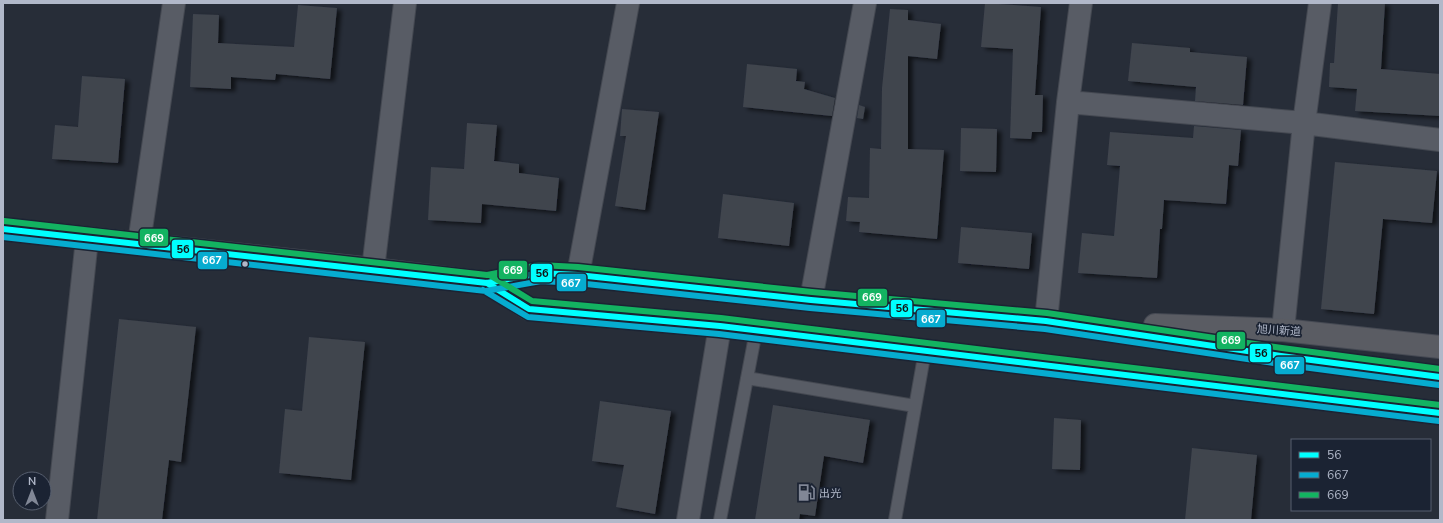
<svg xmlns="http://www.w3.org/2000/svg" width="1443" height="523" viewBox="0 0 1443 523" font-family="'Nunito Sans','Noto Sans JP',sans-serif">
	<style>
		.building { fill: #3f444e; filter: url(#shadow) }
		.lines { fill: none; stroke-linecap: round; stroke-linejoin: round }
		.service-casing { stroke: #444851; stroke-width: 14 }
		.minor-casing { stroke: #444851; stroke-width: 24 }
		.trunk-casing { stroke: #454953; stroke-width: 24 }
		.service { stroke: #585c65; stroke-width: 12 }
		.minor { stroke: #585c65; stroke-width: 22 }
		.trunk { stroke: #5a5c63; stroke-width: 22 }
		.bus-1-casing { stroke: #1b2333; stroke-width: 9 }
		.bus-2-casing { stroke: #1b2333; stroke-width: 9 }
		.bus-3-casing { stroke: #1b2333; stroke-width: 9 }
		.bus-1 { stroke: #0ff; stroke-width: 6 }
		.bus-2 { stroke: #06acd0; stroke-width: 6 }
		.bus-3 { stroke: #13b361; stroke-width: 6 }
		.bus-dot { fill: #b1b8c9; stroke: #1b2333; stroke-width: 1.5 }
		.labels { text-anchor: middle; stroke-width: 3.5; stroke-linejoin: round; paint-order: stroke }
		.street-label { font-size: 11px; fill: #b1b8c9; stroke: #1b2333 }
		.poi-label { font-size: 11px; fill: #b1b8c9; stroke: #1b2333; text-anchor: start }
		.line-badge { stroke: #1b2333; stroke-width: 1.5 }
		.badge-label { font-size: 11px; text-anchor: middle; font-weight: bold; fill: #fff }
		.pale-badge-label { font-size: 11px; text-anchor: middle; font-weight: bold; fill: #111 }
	</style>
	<defs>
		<filter id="shadow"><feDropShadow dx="4.5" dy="2.5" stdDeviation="2" flood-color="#0009"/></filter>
	</defs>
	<rect width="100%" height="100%" fill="#272d38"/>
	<path class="building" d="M 985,3 L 1041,7 L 1035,95 L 1043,95 L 1042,132 L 1032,132 L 1031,139 L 1010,138 L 1013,49 L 981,47 Z
		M 1338,3 L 1385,3 L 1381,69 L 1440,74 L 1440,116 L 1355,111 L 1357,89 L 1329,87 L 1330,63 L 1334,63 Z
		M 298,5 L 337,8 L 330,79 L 276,74 L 275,80 L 231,77 L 231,89 L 190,87 L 193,14 L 219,15 L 218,43 L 294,47 Z
		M 890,9 L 908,10 L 908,20 L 941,24 L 937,59 L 908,56 L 908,149 L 944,150 L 937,239 L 859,232 L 860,222 L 846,221 L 848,197 L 869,198 L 870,148 L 881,149 L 882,88 Z
		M 1132,43 L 1190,48 L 1190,52 L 1247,57 L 1243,105 L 1195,101 L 1196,87 L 1128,81 Z
		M 747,64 L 797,69 L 796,81 L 805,82 L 804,89 L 835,98 L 832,116 L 743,107 Z
		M 82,76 L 125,79 L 118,163 L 52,159 L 55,125 L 78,127 Z
		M 859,105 L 865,107 L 863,119 L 857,118 Z
		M 622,109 L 659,112 L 645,210 L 615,206 L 626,136 L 620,136 Z
		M 467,123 L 497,125 L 494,161 L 519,164 L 519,173 L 559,178 L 556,211 L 482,204 L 481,223 L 428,220 L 431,167 L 464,169 Z
		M 1194,126 L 1241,130 L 1238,166 L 1229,165 L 1226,204 L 1164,200 L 1162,229 L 1160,229 L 1157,278 L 1078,273 L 1082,233 L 1114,236 L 1120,166 L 1107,165 L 1110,132 L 1193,138 Z
		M 961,128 L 997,129 L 996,172 L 960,171 Z
		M 1335,162 L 1437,171 L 1432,223 L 1383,219 L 1374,314 L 1321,309 Z
		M 723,194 L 794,203 L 789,246 L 718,238 Z
		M 961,227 L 1032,233 L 1029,269 L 958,263 Z
		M 119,319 L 196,327 L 181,462 L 169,460 L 162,520 L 97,520 Z
		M 309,337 L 365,342 L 351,480 L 279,473 L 285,409 L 302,411 Z
		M 600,401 L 671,411 L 655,514 L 616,507 L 624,465 L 592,461 Z
		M 773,405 L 870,420 L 863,463 L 824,456 L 815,516 L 800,514 L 799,520 L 755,520 Z
		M 1054,418 L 1081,420 L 1080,470 L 1052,469 Z
		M 1192,448 L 1257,455 L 1251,520 L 1185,520 Z"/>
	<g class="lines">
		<defs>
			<path id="service" d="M 747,378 L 915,406
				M 720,520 L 756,331
				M 895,520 L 925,351"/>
			<path id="minor" d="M 1068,102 L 1304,123 L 1440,140
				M 139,243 L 174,3
				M 373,269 L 405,3
				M 578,275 L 628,3
				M 811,300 L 865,3
				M 1046,321 L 1068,102 L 1081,3
				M 1283,330 L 1304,123 L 1320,3
				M 57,520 L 87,239
				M 688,520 L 720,326"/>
			<path id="trunk" d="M 3,229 L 373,269 L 487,283 L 540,273 L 578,275 L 811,300 L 1046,321 L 1281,356 L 1440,377
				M 487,283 L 529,309 L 720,326 L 1440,413
				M 1155,325 L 1283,330 L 1440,347"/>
		</defs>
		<use href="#service" class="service-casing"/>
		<use href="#minor" class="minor-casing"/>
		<use href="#trunk" class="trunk-casing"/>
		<use href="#service" class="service"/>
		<use href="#minor" class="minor"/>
		<use href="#trunk" class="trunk"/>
		<defs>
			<path id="bus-1" d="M 3,229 L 487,283 L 540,273 L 578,275 L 811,300 L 1046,321 L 1281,356 L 1440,377
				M 487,283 L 529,309 L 720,326 L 1440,413"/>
			<path id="bus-2" d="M 3,237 L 486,291 L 541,281 L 577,283 L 810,308 L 1045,329 L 1280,364 L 1439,385
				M 483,290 L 528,317 L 719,334 L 1439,421"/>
			<path id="bus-3" d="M 4,221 L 487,275 L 539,265 L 578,267 L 812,292 L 1047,313 L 1282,348 L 1440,369
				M 491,276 L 532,301 L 721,318 L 1440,405"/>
		</defs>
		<use href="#bus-1" class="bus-1-casing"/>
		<use href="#bus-2" class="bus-2-casing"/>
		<use href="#bus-3" class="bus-3-casing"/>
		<use href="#bus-1" class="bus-1"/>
		<use href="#bus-2" class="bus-2"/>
		<use href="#bus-3" class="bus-3"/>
	</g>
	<defs>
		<symbol id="fuel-bare" viewBox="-9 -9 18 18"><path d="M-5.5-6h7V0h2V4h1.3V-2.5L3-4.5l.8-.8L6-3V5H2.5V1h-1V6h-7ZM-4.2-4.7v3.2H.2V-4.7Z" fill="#818796" stroke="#1b2333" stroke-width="2.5" paint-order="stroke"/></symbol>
	</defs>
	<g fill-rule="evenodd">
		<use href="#fuel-bare" x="794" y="480" width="25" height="25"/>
	</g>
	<circle class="bus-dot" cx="245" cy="264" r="3.5"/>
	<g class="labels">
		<g class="street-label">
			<text transform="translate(1279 330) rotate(4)" y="4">旭川新道</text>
		</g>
		<g class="poi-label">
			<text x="819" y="497">出光</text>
		</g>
	</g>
	<g class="line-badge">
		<rect x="139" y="228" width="30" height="19" rx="4" fill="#13b361"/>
		<rect x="171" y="239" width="23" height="20" rx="4" fill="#0ff"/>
		<rect x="197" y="251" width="31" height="19" rx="4" fill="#06acd0"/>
		<rect x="498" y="260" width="30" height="20" rx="4" fill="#13b361"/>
		<rect x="530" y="263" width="23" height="20" rx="4" fill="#0ff"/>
		<rect x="556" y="273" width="31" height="19" rx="4" fill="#06acd0"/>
		<rect x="857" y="288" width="31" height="19" rx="4" fill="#13b361"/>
		<rect x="890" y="299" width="23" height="19" rx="4" fill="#0ff"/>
		<rect x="916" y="309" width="30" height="19" rx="4" fill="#06acd0"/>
		<rect x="1216" y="331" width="30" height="19" rx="4" fill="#13b361"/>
		<rect x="1249" y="343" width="23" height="20" rx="4" fill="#0ff"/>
		<rect x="1274" y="356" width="31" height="19" rx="4" fill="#06acd0"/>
	</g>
	<g class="badge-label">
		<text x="154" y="242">669</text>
		<text x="212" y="264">667</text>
		<text x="513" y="274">669</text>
		<text x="571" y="287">667</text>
		<text x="872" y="301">669</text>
		<text x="931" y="323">667</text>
		<text x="1231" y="344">669</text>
		<text x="1290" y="369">667</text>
	</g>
	<g class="pale-badge-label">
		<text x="183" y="253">56</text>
		<text x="542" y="277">56</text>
		<text x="902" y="312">56</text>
		<text x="1261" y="357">56</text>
	</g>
	<rect width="1443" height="523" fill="none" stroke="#b1b8c9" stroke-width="8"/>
	<rect x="1291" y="439" width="140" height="72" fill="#1b2333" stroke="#575f6f"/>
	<rect x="1299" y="452" width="20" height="6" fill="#00ffff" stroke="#575f6f"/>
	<text x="1327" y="459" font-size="12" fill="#b1b8c9">56</text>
	<rect x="1299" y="472" width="20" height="6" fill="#06acd0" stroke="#575f6f"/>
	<text x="1327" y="479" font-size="12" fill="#b1b8c9">667</text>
	<rect x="1299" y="492" width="20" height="6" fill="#13b361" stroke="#575f6f"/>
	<text x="1327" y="499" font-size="12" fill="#b1b8c9">669</text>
	<g transform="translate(32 491)"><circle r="19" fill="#1b2333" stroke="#575f6f"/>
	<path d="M0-3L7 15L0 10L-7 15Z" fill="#818796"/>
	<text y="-6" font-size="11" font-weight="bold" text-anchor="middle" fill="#b1b8c9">N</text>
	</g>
</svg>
